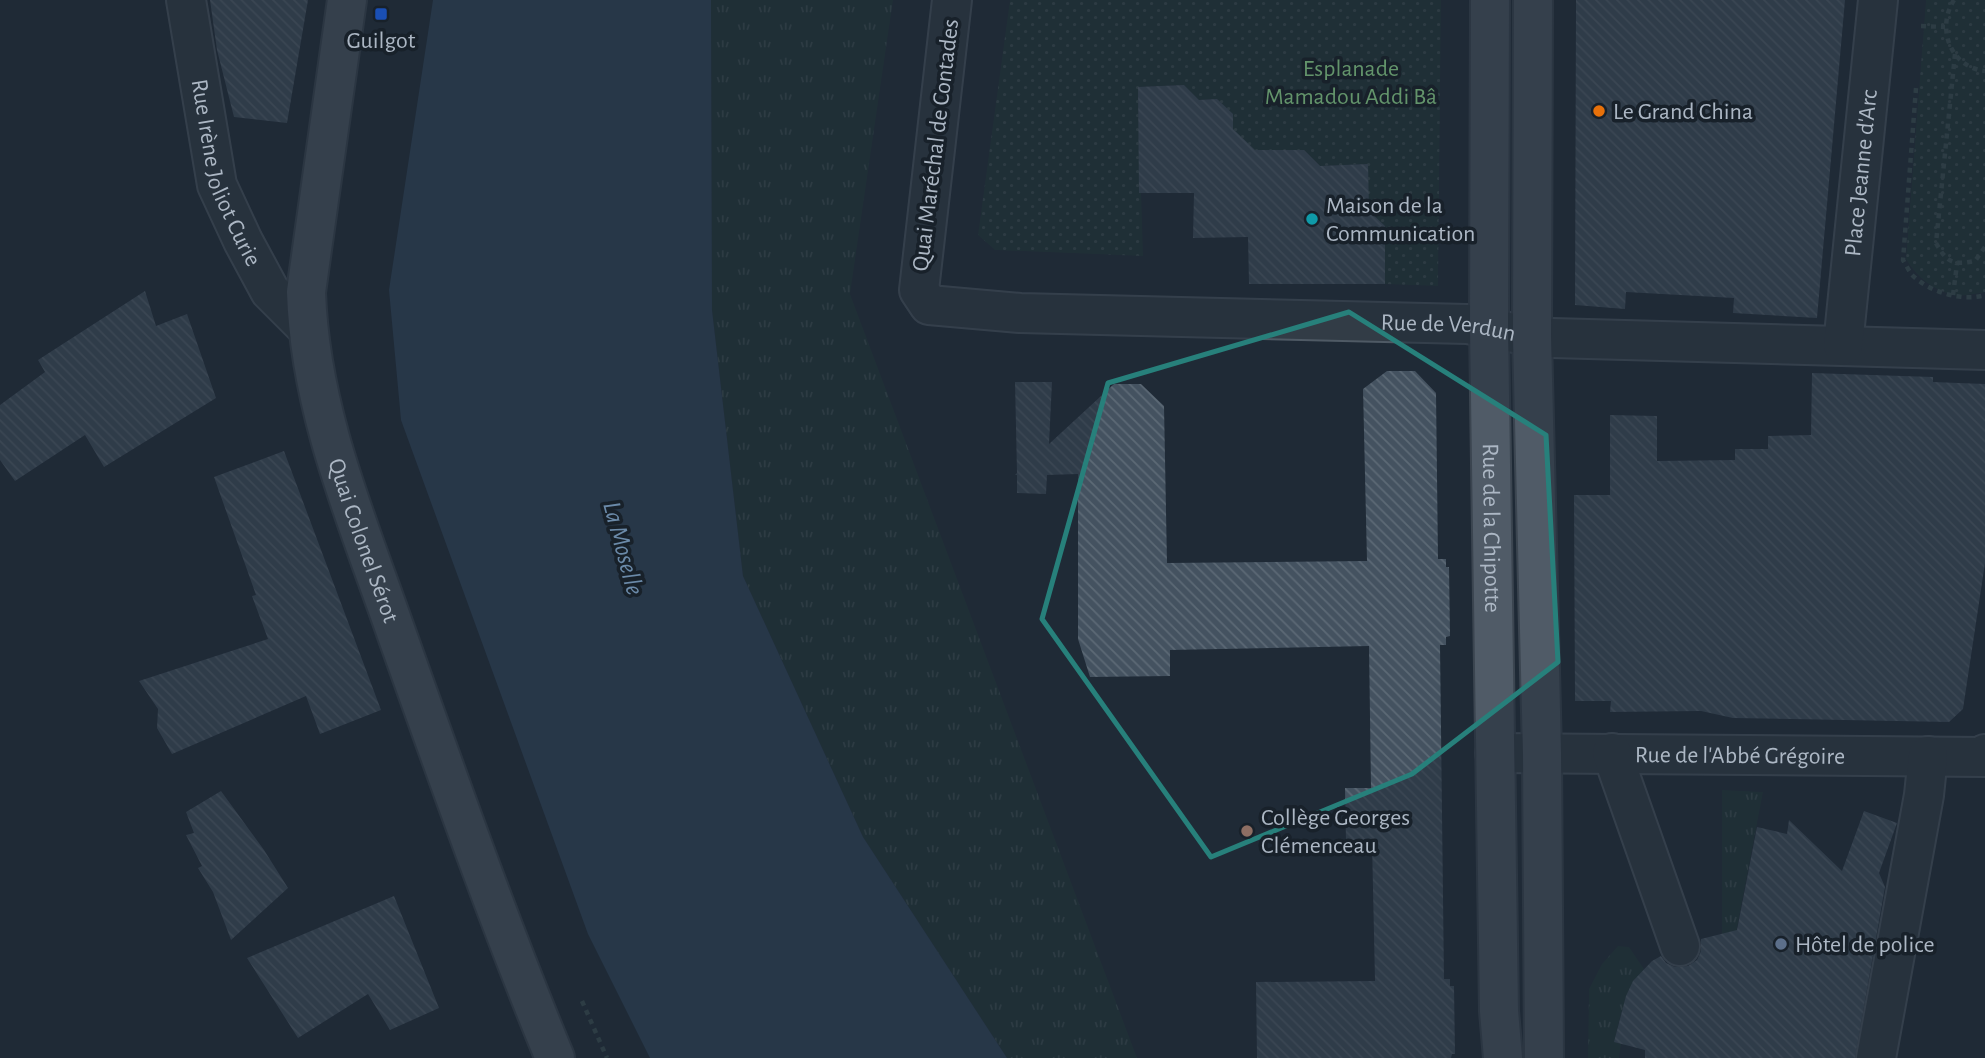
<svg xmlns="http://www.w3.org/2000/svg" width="1985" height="1058" viewBox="0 0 1985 1058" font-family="'Alegreya Sans',sans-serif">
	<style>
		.grass { fill: url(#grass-tufts) }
		.park { fill: url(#park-dots) }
		.water { fill: #31475d }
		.building { fill: url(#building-back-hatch) }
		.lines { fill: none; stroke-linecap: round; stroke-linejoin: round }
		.minor-casing { stroke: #4f5a65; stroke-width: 42 }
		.major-casing { stroke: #3b4550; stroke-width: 42 }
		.path { stroke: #3e5354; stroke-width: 4.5; stroke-dasharray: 5 5; stroke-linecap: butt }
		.minor { stroke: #323c46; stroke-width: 38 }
		.major { stroke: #505b67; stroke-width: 38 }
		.marked { fill: none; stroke: #27807b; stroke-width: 5; stroke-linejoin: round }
		.transit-dot { fill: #1a4fb4; stroke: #18212a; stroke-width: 2.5 }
		.food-dot { fill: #e8710a; stroke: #18212a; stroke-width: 2.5 }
		.culture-dot { fill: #0f9aa8; stroke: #18212a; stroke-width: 2.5 }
		.education-dot { fill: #8d6e63; stroke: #18212a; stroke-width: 2.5 }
		.service-dot { fill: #5c6f8a; stroke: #18212a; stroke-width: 2.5 }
		.labels { text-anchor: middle; stroke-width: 7; stroke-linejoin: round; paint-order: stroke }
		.poi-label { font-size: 24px; fill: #acb7c4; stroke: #18212a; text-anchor: start }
		.park-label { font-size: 24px; fill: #63946b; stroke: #18212a }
		.street-label { font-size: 24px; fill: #acb7c4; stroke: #18212a }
		.water-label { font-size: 26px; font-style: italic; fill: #6b8aa9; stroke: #18212a }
	</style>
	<defs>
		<pattern id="grass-tufts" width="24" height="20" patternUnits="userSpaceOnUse" patternTransform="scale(1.75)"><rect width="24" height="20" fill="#203637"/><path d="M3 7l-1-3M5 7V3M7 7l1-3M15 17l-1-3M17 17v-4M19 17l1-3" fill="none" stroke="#3e5152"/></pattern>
		<pattern id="park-dots" width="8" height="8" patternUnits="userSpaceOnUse" patternTransform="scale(1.75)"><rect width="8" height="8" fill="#203637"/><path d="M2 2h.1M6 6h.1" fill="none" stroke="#3e5152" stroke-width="1.8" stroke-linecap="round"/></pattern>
		<pattern id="building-back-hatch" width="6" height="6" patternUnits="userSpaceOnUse" patternTransform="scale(1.75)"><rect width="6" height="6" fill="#445260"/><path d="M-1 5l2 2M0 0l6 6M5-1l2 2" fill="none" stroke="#5c6975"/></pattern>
	</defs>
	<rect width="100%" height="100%" fill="#1f2a36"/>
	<path class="grass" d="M 711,0 L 893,0 L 850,294 L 1137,1058 L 1007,1058 L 863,837 L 743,576 L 712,310 Z
		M 1722,790 L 1763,792 L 1735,938 L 1722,936 Z
		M 1618,946 L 1629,947 L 1644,969 C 1627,995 1619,1012 1615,1042 L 1621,1044 L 1619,1058 L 1588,1058 L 1589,989 L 1602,964 Z"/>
	<path class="park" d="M 1010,0 L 1441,0 L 1438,286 L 1385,284 L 1385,226 L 1368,211 L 1368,164 L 1320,166 L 1304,150 L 1246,150 L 1233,129 L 1232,114 L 1217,99 L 1199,100 L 1184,85 L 1138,87 L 1143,256 L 995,250 L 978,235 Z
		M 1926,0 L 1985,0 L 1985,292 L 1981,293 C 1973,294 1961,297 1953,295 C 1934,290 1916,277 1906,259 Z"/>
	<path class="water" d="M 433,0 L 711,0 L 712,310 L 743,576 L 863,837 L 1007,1058 L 650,1058 L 588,934 L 401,420 L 389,290 Z"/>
	<path class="building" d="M 210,0 L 308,0 L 287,123 L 234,117 L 217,50 Z
		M 1576,0 L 1845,0 L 1817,318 L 1733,313 L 1734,298 L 1626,292 L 1625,309 L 1575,305 Z
		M 1184,85 L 1199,100 L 1217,99 L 1233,114 L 1233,129 L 1255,150 L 1304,150 L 1320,166 L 1368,164 L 1369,211 L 1385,226 L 1385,284 L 1249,284 L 1248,237 L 1193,238 L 1194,193 L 1139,193 L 1138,87 Z
		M 145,291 L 156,326 L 187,314 L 216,398 L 104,467 L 85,435 L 15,481 L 0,460 L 0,405 L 45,372 L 38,360 Z
		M 1387,371 L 1415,371 L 1436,393 L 1438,559 L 1446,559 L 1446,567 L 1449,567 L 1450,636 L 1446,637 L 1446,645 L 1440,645 L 1444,979 L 1450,979 L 1450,986 L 1454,986 L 1455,1054 L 1452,1054 L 1451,1058 L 1257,1058 L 1256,982 L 1375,981 L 1372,843 L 1346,843 L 1345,788 L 1371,788 L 1369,646 L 1170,650 L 1170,676 L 1090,677 L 1078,639 L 1078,474 L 1047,475 L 1046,494 L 1017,493 L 1017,475 L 1015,475 L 1017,473 L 1015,382 L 1052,382 L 1049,444 L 1114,384 L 1141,384 L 1164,406 L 1167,563 L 1367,561 L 1363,389 Z
		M 1812,373 L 1933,377 L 1933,382 L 1985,384 L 1985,563 L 1963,709 L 1949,722 L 1733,718 L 1701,711 L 1610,712 L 1611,701 L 1575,701 L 1574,495 L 1610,495 L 1610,415 L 1657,416 L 1657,461 L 1735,460 L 1735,449 L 1768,449 L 1768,436 L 1811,435 Z
		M 284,451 L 381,710 L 320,734 L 306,696 L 172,754 L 157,728 L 158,709 L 139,681 L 268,639 L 252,596 L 256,595 L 214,477 Z
		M 221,791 L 264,850 L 288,888 L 231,940 L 213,892 L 198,868 L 202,866 L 186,835 L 194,833 L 186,812 Z
		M 1864,811 L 1897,823 L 1879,873 L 1885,887 L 1855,1058 L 1645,1058 L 1645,1050 L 1614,1042 L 1626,996 L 1633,981 L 1652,961 L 1661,956 L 1666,963 L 1675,967 L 1688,966 L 1697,960 L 1701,951 L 1701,939 L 1737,930 L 1757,827 L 1787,834 L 1789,820 L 1842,871 Z
		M 394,896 L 439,1008 L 390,1030 L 368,994 L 298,1038 L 247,958 Z"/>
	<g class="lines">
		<defs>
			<g id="minor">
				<path id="s1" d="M 186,0 L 217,185 L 243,241 L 270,291 L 307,328"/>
				<path id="s2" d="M 952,0 L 919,290 L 929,305 L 1020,313 L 1467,324 C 1495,328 1523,337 1552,338 L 1985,350"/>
				<path id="s3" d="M 1843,345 L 1878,0"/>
				<path id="s4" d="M 1495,753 L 1984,757 L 1985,754"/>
				<path d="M 1612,753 L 1680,946"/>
				<path d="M 1876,1058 L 1924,795 L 1928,756"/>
			</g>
			<g id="major">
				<path id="s5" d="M 347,0 L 306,292 C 310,412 357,520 396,632 C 447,775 497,918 555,1058"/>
				<path id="s6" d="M 1490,0 L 1489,327 L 1499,1011 L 1503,1058"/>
				<path d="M 1533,0 L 1532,337 L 1542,753 L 1544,1058"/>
			</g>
		</defs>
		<use href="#minor" class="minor-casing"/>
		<use href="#major" class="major-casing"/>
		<path class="path" d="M 1954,0 C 1936,28 1950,67 1985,71
			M 1921,26 L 1945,27
			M 1955,54 L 1936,243 C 1947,263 1953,265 1975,261 L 1985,247
			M 1916,88 L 1903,260 C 1906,265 1909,271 1912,275 C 1929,292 1962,302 1985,295
			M 1953,295 L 1957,264
			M 582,1001 L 607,1058"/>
		<use href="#minor" class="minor"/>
		<use href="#major" class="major"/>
	</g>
	<path d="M0 0H1985V1058H0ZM 1349,312 L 1546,435 L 1558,662 L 1412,774 L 1211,857 L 1042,619 L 1108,383 Z" fill="#1f2a36" fill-opacity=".55" fill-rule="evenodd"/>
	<path class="marked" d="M 1349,312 L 1546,435 L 1558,662 L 1412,774 L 1211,857 L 1042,619 L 1108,383 Z"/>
	<rect class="transit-dot" x="374" y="7" width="14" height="14" rx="3.5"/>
	<circle class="food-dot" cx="1599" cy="111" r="7"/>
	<circle class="culture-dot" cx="1312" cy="219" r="7"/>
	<circle class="education-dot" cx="1247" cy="831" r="7"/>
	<circle class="service-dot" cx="1781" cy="944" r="7"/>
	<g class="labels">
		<g class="poi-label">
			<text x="381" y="48" text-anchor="middle">Guilgot</text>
			<text x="1613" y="119">Le Grand China</text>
			<text x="1326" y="213">Maison de la<tspan x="1326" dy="28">Communication</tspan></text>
			<text x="1261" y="825">Collège Georges<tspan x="1261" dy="28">Clémenceau</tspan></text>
			<text x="1795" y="952">Hôtel de police</text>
		</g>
		<g class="park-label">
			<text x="1351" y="76">Esplanade<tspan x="1351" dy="28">Mamadou Addi Bâ</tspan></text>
		</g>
		<g class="street-label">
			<text transform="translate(935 145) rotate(-83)" y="8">Quai Maréchal de Contades</text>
			<text dy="8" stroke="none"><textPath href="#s1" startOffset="178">Rue Irène Joliot Curie</textPath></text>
			<text dy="8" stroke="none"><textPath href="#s3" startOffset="173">Place Jeanne d'Arc</textPath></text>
			<text dy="8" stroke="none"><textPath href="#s2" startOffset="830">Rue de Verdun</textPath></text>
			<text dy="8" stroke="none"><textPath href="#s6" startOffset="528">Rue de la Chipotte</textPath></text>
			<text dy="8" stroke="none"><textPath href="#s5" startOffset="551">Quai Colonel Sérot</textPath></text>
			<text dy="8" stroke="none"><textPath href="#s4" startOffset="245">Rue de l'Abbé Grégoire</textPath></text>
		</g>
		<g class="water-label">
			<text transform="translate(624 548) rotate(75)" y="9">La Moselle</text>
		</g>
	</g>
</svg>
